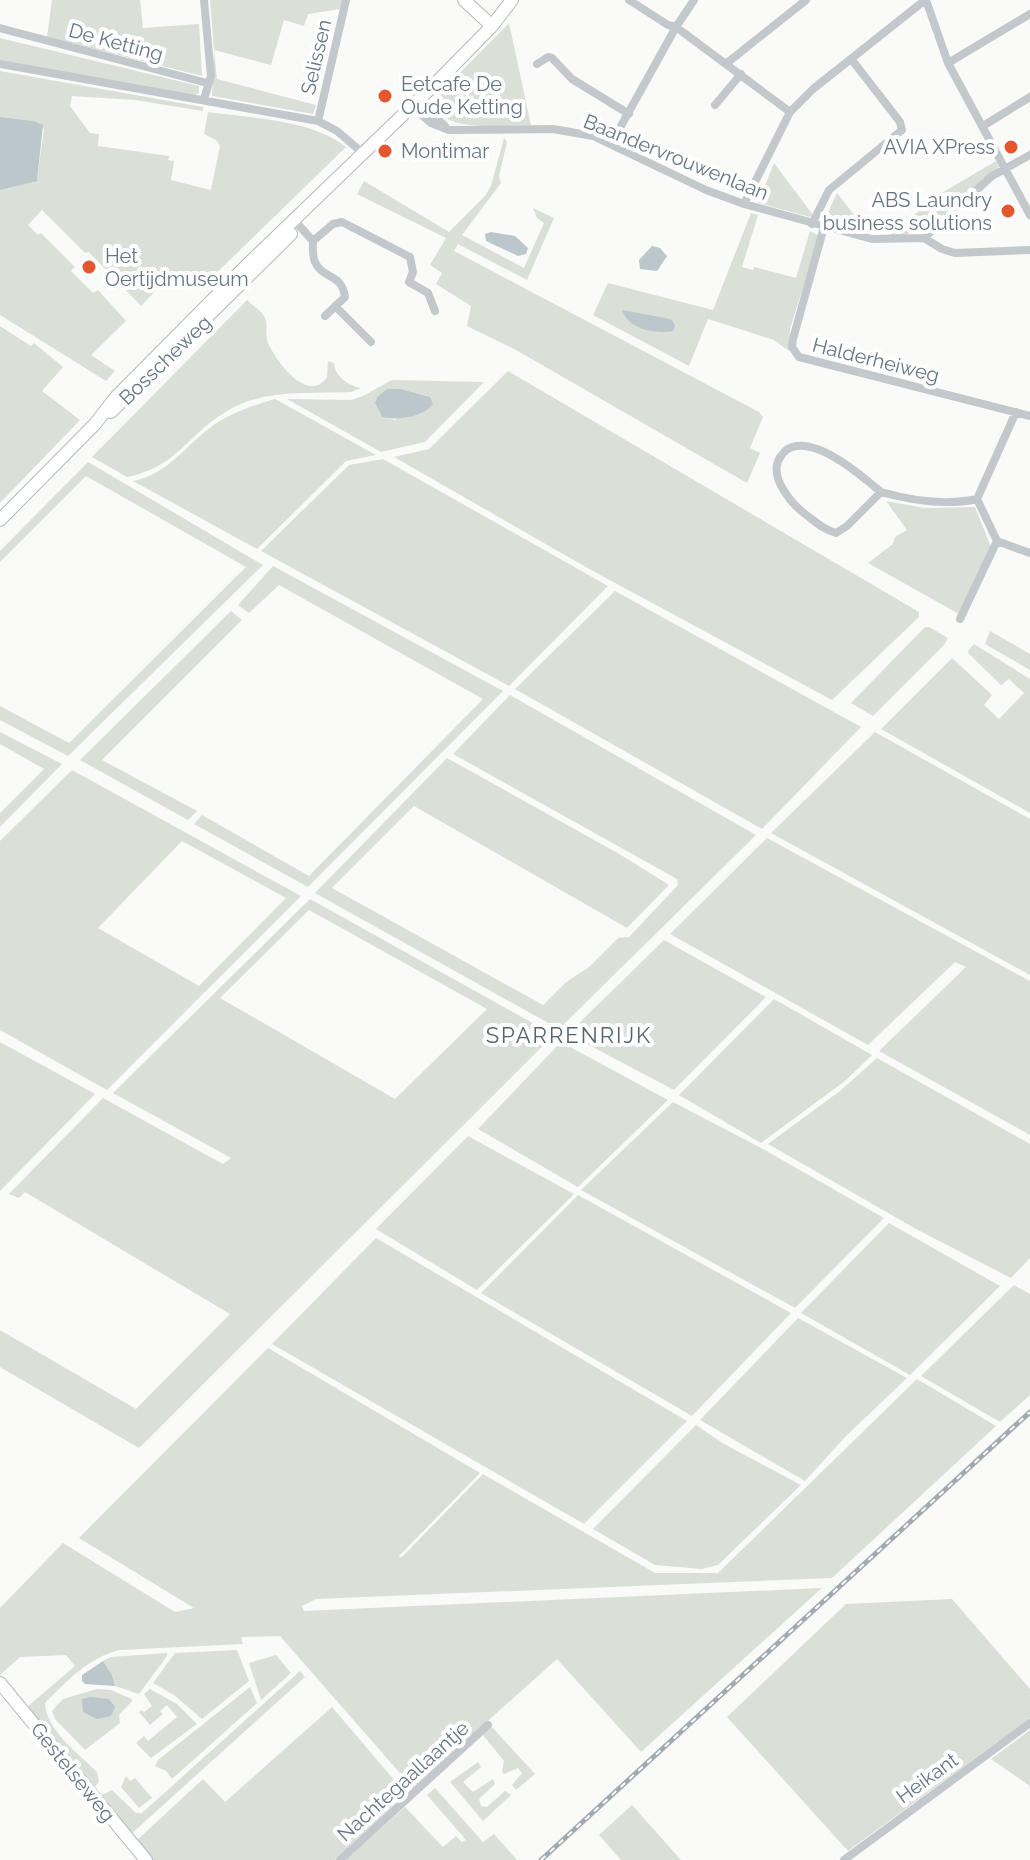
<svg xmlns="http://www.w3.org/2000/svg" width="1030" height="1860" viewBox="0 0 1030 1860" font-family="Raleway,sans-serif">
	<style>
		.green { fill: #dadfd7; fill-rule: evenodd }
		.water { fill: #bbc7cb }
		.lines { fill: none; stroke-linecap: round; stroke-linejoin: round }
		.secondary-casing { stroke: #b3babf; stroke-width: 14 }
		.street { stroke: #c3c8cc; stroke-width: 8 }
		.secondary { stroke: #fff; stroke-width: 12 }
		.rail-casing { stroke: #a2aab0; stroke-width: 5 }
		.rail { stroke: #fff; stroke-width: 2; stroke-dasharray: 6; stroke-linecap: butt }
		.poi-dot { fill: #e4572e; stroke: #fff; stroke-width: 3 }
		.labels { text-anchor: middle; stroke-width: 8; stroke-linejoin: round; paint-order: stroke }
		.street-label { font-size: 20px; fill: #657683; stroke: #fff }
		.poi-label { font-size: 20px; fill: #657683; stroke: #fff; text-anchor: start }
		.neighbourhood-label { font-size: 22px; letter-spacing: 2px; fill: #57646e; stroke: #fff }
	</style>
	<rect width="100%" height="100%" fill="#fafaf8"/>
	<path class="green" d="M 52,0 L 140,0 L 143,28 L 199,24 L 202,76 L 47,37 Z
		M 210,0 L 342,0 L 340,9 L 308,14 L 304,26 L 284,20 L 271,65 L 214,50 L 217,79 L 316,105 L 313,114 L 212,96 L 214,49 Z
		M 509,23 L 531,125 C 508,125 425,135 438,95 Z
		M 0,38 L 199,86 L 199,93 L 189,98 L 0,60 Z
		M 0,71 L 203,107 L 203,111 L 135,100 L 72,96 L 70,106 L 90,133 L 99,134 L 98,146 L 169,156 L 168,160 L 174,161 L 171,180 L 211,190 L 220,146 L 216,140 L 204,134 L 208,112 C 251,118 311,119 346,147 L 199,290 L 182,280 L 173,284 L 165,281 L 141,306 L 89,252 L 85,253 L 42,210 L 28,225 L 38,235 L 41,233 L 75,267 L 71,271 L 93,293 L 98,290 L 126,321 L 91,355 L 115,371 L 106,381 L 0,315 L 0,190 L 37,180 L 44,129 L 34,121 L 0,117 Z
		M 504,138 L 507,142 L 499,176 L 501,183 L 462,235 L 524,268 L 544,223 L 537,218 L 533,208 L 554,218 L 527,280 L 458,244 L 454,251 L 759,412 L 763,417 L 750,448 L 760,453 L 747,483 L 516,350 L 467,326 L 471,306 L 436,284 L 442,273 L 430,265 L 446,238 L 357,194 L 364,181 L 449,232 L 485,196 L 491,186 Z
		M 996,161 L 999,167 C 964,194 932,236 886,238 L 940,194 Z
		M 774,163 L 813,215 L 810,217 L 758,203 Z
		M 837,193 L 868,233 L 824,221 Z
		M 751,213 L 758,215 L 742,267 L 753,270 L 754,267 L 796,278 L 810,231 L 819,236 L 790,329 L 789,351 L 774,340 L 708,319 L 689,366 L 593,315 L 608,283 L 713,310 Z
		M 247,300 C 252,305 263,312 265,318 C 268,325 265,335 268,343 C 276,361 308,405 327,377 L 328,361 L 334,363 C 335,377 348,385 361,388 L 351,392 C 308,394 262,388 224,413 C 185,437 177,467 127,477 L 92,457 Z
		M 0,326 L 31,346 L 34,343 L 63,367 L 42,391 L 80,420 L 0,503 Z
		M 508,371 L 919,612 L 919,617 L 832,700 L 591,570 L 394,457 L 429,449 Z
		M 392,380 L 484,382 L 425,442 L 381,452 L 287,399 L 351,400 L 363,396 ZM 387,389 L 401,389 L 427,396 L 395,420 L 382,417 L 375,403 L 377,397 Z
		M 275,399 L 376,455 L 346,461 L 257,549 L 133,481 C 168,474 183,448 211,427 C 230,413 252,406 275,399 Z
		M 383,459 L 608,586 L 509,686 L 261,551 L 349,465 Z
		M 88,462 L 263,565 L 68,756 L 0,720 L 0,706 L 69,743 L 246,567 L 86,476 L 0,562 L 0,551 Z
		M 886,501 L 925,508 L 975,507 L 991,547 L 959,614 L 868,563 L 893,544 L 895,537 L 907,530 Z
		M 273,566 L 503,691 L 308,887 L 194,824 L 202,815 L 309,876 L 483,699 L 279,585 L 249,613 L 238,605 Z
		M 615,591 L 861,727 L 762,829 L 515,689 Z
		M 231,611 L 242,620 L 102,760 L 197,811 L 188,820 L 80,760 Z
		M 925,627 L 929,627 L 948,638 L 944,645 L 873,716 L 851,703 Z
		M 990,631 L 1030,654 L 1030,670 L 985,644 Z
		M 974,644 L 1030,679 L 1030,813 L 881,729 L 952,658 L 992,695 L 984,705 L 999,719 L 1024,693 L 1009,679 L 1001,685 L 969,654 L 968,651 Z
		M 510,695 L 756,835 L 559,1029 L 315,893 L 447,758 L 621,855 L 669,885 L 627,928 L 414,806 L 332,888 L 543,1005 L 565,983 L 589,967 L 618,938 L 629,937 L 678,885 L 677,879 L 453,754 Z
		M 0,732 L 62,764 L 0,827 L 0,813 L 44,769 L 0,744 Z
		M 875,732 L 1030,819 L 1030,975 L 771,833 Z
		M 72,770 L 301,896 L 107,1090 L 0,1030 L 0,841 ZM 182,841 L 286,898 L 199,986 L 98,928 Z
		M 767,838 L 1030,981 L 1030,1135 L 879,1051 L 966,967 L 955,962 L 868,1045 L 670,934 Z
		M 310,899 L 554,1035 L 139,1448 L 0,1367 L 0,1330 L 136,1409 L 230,1314 L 25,1192 L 19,1198 L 9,1194 L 103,1098 L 223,1164 L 231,1158 L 113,1093 ZM 309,910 L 487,1009 L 395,1099 L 220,998 Z
		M 664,940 L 766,997 L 674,1090 L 568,1034 Z
		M 774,999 L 872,1055 L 845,1081 L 761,1143 L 679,1095 Z
		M 0,1042 L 95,1094 L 0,1191 Z
		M 561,1042 L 668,1100 L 578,1187 L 478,1129 Z
		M 877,1058 L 1030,1144 L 1030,1258 L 1011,1278 L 916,1229 L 768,1144 L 840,1091 Z
		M 673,1102 L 763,1149 L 884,1218 L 795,1308 L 581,1190 Z
		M 468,1136 L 574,1194 L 477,1290 L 376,1229 Z
		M 578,1195 L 791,1313 L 692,1416 L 481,1293 Z
		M 889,1223 L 1000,1286 L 910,1375 L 801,1313 Z
		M 376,1238 L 687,1421 L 584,1524 L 272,1344 Z
		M 1014,1285 L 1030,1294 L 1030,1395 L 1000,1422 L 921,1376 Z
		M 798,1318 L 907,1378 L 846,1436 L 805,1481 L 700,1420 Z
		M 268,1348 L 480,1473 L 399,1556 L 401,1558 L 483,1474 L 655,1573 L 718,1573 L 917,1379 L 996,1426 L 832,1578 L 316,1599 L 302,1606 L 304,1611 L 822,1588 L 641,1752 L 557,1659 L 413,1788 L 280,1636 L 241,1637 L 243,1644 L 120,1650 C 89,1657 67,1681 45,1703 C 46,1730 79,1754 97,1772 L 99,1782 L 92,1790 L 26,1708 L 75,1666 L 66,1655 L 20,1657 L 0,1675 L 0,1608 L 63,1543 L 175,1612 L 194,1608 L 79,1538 Z
		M 696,1425 L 724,1444 L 801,1485 L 718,1565 L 702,1569 L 655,1565 L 593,1529 Z
		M 952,1599 L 1030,1689 L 1030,1718 L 848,1851 L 727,1717 L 846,1604 Z
		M 237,1650 L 249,1681 L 202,1719 L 174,1695 L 153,1683 L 175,1653 Z
		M 167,1653 L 167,1656 L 139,1694 L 115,1686 L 112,1675 L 103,1661 L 111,1657 Z
		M 276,1655 L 291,1673 L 261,1700 L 249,1663 Z
		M 300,1671 L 305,1677 L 130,1835 L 98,1797 L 112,1790 L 136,1813 L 142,1813 Z
		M 250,1687 L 257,1703 L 172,1779 L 166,1771 L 155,1766 L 158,1760 Z
		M 97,1689 L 111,1690 L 132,1699 L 132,1701 L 119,1715 L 120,1723 L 85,1750 L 55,1719 L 52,1711 L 63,1699 Z
		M 150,1689 L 177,1704 L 197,1724 L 151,1758 L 136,1743 L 144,1736 L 148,1741 L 177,1717 L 167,1705 L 160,1711 L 163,1714 L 150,1725 L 139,1712 L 142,1710 L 144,1712 L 152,1706 L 144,1694 Z
		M 332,1707 L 406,1794 L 334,1860 L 150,1860 L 135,1842 L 203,1779 L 225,1802 Z
		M 492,1727 L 535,1774 L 516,1790 L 512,1785 L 522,1773 L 518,1768 L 504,1774 L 502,1772 L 504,1761 L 483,1735 Z
		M 1030,1730 L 1030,1786 L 991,1759 Z
		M 478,1762 L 481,1767 L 463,1782 L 473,1792 L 493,1779 L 495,1784 L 479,1799 L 481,1806 L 487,1807 L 505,1791 L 511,1795 L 483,1821 L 450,1782 Z
		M 126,1776 L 130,1781 L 135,1778 L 152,1798 L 139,1808 L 121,1787 Z
		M 435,1788 L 483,1842 L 494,1834 L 517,1860 L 345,1860 L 405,1807 L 443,1847 L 456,1836 L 462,1842 L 466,1840 L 427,1795 Z
		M 632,1805 L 681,1860 L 621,1860 L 599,1835 Z"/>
	<path class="water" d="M 0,117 L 34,121 L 43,125 L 37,181 L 0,190 Z
		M 491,232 L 515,236 L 528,248 L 526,254 L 518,256 L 486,241 L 485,234 Z
		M 652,246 L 660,248 L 667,256 L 657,271 L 640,269 L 639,260 Z
		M 622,310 L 665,318 L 672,320 L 675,326 L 673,331 C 655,334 629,330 622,310 Z
		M 387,389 L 401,389 L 430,397 L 433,404 C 423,417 397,421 382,417 L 375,403 L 377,397 Z
		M 103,1661 L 112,1675 L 115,1686 L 85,1684 L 82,1681 L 82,1675 Z
		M 90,1697 L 109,1699 L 115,1707 L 111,1716 L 97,1719 L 83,1712 L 82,1699 Z"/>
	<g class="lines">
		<defs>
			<path id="secondary" d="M 464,0 L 492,26
				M 111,412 L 291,234
				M 0,520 L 95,424 L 116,397 L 248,264 L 435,84 L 492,26 L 512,0
				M 0,1683 L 146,1860"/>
		</defs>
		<use href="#secondary" class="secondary-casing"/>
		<path class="street" d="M 204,0 L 211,76 L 204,99
			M 629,0 L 668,25 L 676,27 L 790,112
			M 926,0 L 948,63 L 1030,215
			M 0,28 L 207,83
			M 727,63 L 806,0
			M 948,63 L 1030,14
			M 0,64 L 318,121 L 337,131 L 364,154
			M 537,64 L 548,57 L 552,58 L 572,79 L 629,114
			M 417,100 L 445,126
			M 715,105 L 741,74
			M 411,106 L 431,123 L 449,130 L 553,129 L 593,136 L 706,190 L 744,204 L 872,239 L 924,238 L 942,249 L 955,253 L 1030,250
			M 318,121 L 346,0
			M 983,126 L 1030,97
			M 611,144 L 676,27 L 694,0
			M 744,204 L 790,112 L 813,89 L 925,0
			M 294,220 L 313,241 L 333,224 L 342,222 L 410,257 L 413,272 L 409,282 L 428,293 L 435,311
			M 812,224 L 829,190 L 902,130 L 900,122 L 852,60
			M 824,227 L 793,339 L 792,347 L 799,357 L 1030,416
			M 924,238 L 992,176 L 1030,155
			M 313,241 C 313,247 312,256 315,262 C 322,279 342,273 345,297 L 325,316
			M 335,306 L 371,342
			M 881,492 C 862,476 823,442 796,446 C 790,447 784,451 781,456 C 766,476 793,506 809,517 C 818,524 825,530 836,533 L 847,526 L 881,492 C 913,501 945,506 977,499
			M 997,541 L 1030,553
			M 960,619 L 997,541 L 977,499 L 1016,412
			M 340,1860 L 488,1725
			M 844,1860 L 1030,1723"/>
		<use href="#secondary" class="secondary"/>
		<defs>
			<path id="rail" d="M 541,1860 L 1030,1412"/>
		</defs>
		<use href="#rail" class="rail-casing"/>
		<use href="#rail" class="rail"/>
	</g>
	<g class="poi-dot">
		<circle cx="385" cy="96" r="8"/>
		<circle cx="1011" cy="147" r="8"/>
		<circle cx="385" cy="151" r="8"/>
		<circle cx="1008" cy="211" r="8"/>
		<circle cx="89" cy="267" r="8"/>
	</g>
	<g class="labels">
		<g class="street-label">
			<text transform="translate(116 42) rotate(15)" y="7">De Ketting</text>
			<text transform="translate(316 57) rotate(-77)" y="7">Selissen</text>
			<text transform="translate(676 157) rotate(22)" y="7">Baandervrouwenlaan</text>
			<text transform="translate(165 360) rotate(-44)" y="7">Bosscheweg</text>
			<text transform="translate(876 360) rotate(14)" y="7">Halderheiweg</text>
			<text transform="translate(73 1772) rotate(51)" y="7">Gestelseweg</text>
			<text transform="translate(927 1778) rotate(-36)" y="7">Heikant</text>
			<text transform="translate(403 1781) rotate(-42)" y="7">Nachtegaallaantje</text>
		</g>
		<g class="poi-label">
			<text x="401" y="91">Eetcafe De<tspan x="401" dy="23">Oude Ketting</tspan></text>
			<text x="995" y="154" text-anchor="end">AVIA XPress</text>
			<text x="401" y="158">Montimar</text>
			<text x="992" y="207" text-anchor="end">ABS Laundry<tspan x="992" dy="23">business solutions</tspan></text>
			<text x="105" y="263">Het<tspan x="105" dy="23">Oertijdmuseum</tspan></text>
		</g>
		<g class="neighbourhood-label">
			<text x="569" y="1043">SPARRENRIJK</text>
		</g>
	</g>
</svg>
